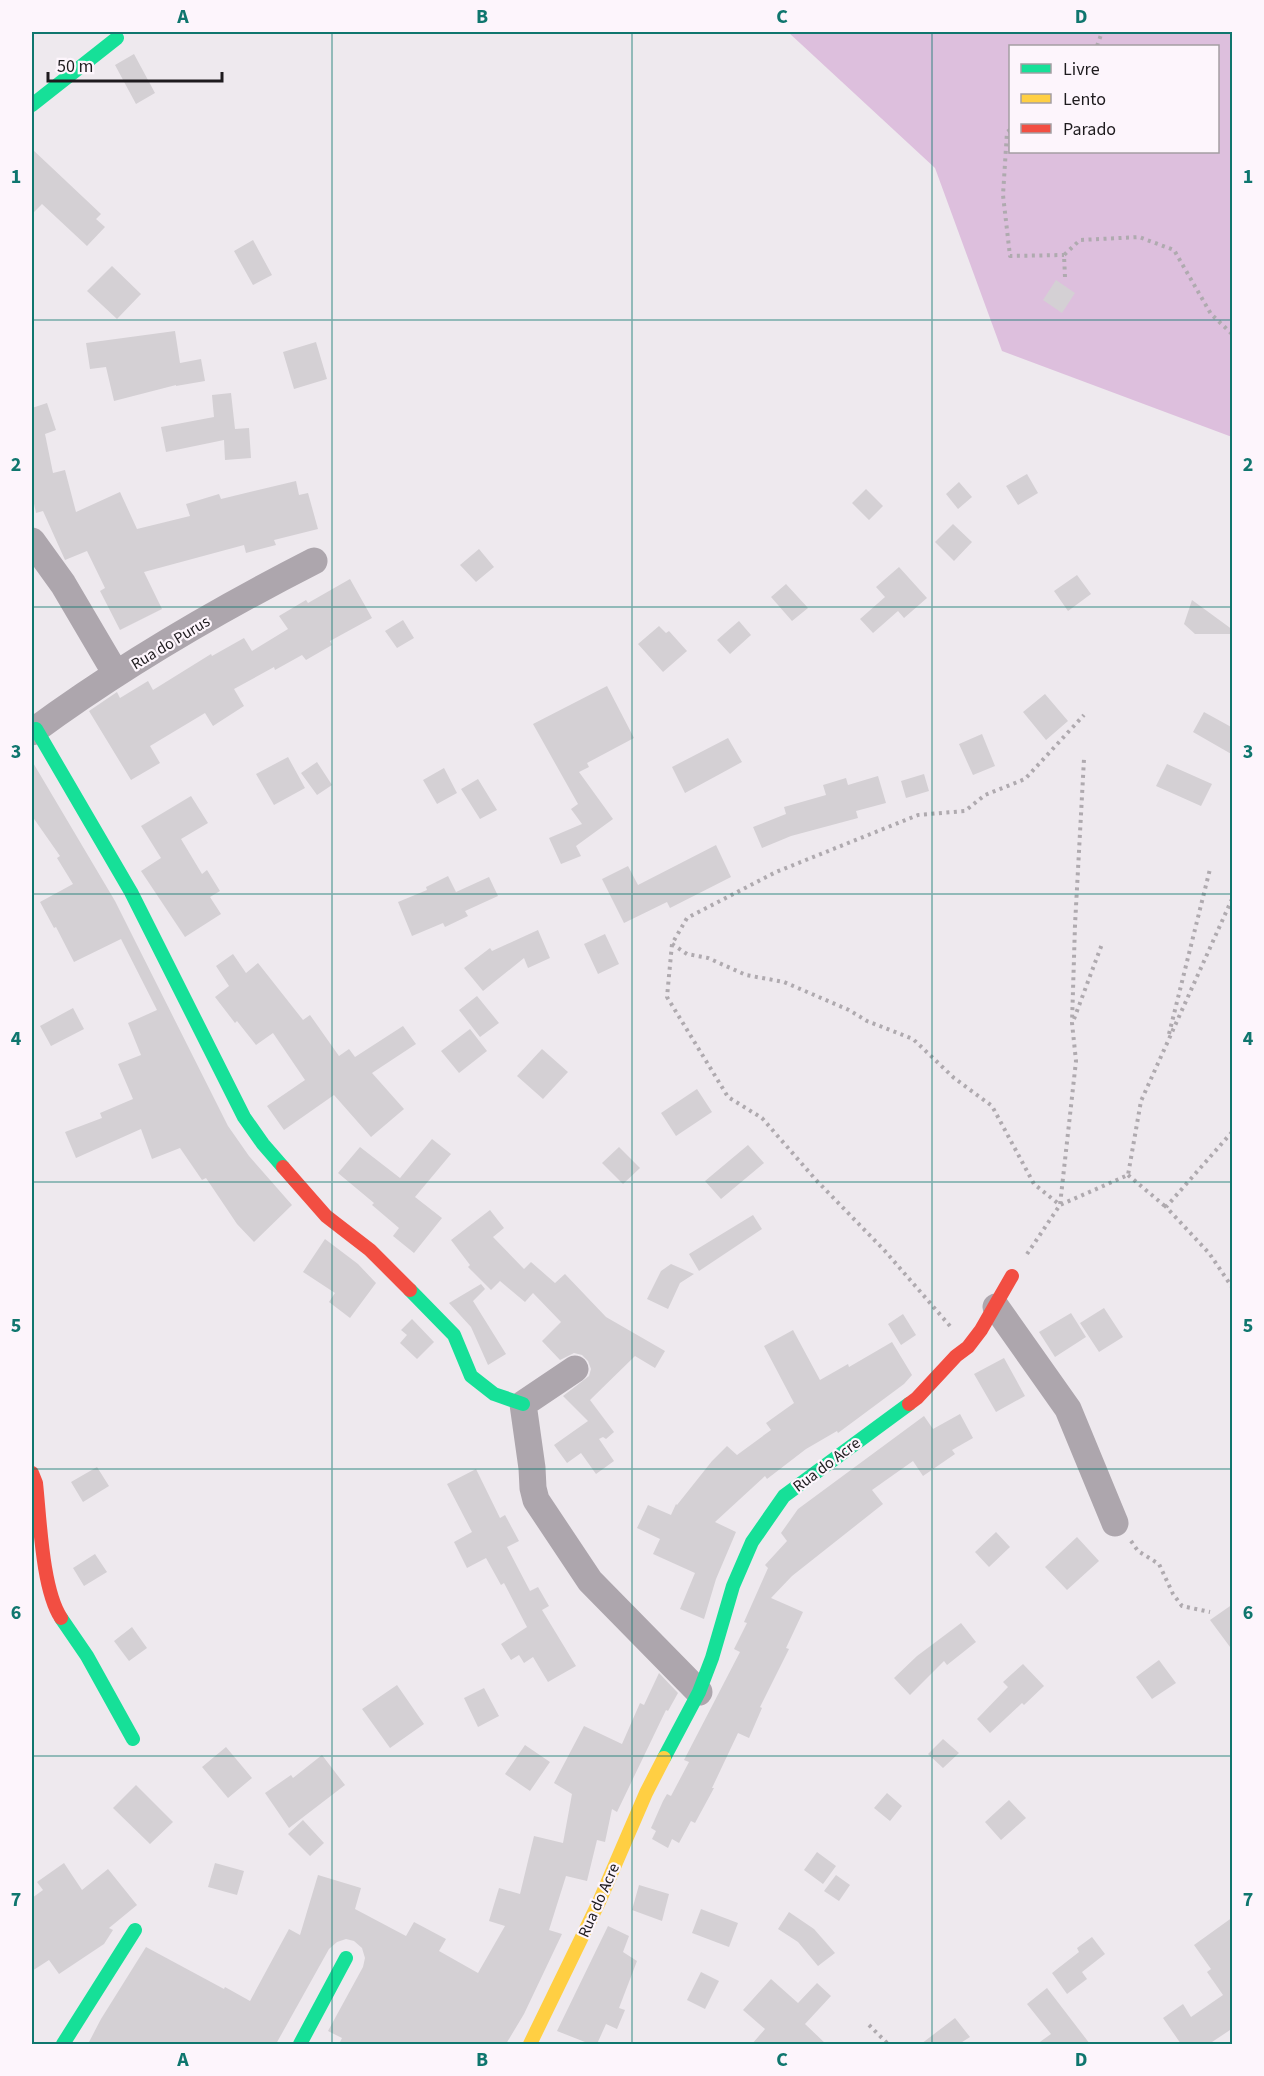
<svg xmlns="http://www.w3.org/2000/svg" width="1264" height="2076" viewBox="0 0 1264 2076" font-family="'Source Sans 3',sans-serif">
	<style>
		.forest { fill: #ddbfdd; fill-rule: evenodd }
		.building { fill: #d4d0d4 }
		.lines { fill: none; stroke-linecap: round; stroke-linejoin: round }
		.path { stroke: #afaaaf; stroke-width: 4; stroke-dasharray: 3 4.5; stroke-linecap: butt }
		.street { stroke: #ada6ad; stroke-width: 27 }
		.fast { stroke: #16e098; stroke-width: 14 }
		.slow { stroke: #ffcf43; stroke-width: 14 }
		.jam { stroke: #f24e42; stroke-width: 14 }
		.grid { fill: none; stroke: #0f766e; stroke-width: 1.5; stroke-opacity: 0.55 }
		.labels { text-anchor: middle; stroke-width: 4.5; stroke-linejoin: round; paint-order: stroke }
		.street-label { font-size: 16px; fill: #1e1b1e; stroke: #fdf5fc }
		.neatline { fill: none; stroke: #0f766e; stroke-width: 2 }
		.grid-label { font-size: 20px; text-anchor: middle; font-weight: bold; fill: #0f766e }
	</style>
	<rect width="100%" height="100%" fill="#eee9ee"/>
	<path class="forest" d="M 788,32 L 1232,32 L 1232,437 L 1002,351 L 935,168 ZM 1010,46 L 1218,46 L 1218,152 L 1010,152 Z"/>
	<path class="building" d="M 134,54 L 155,93 L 136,104 L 115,65 Z
		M 32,149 L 101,214 L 96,219 L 105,227 L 87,246 L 42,204 L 32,214 Z
		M 253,240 L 272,275 L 253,285 L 234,251 Z
		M 112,266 L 141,294 L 117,319 L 87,291 Z
		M 1056,280 L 1075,293 L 1062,313 L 1043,300 Z
		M 175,331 L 180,363 L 201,359 L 205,381 L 176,386 L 176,385 L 114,401 L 106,367 L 90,369 L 86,343 Z
		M 316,342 L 327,379 L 294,389 L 283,352 Z
		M 231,393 L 235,429 L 249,428 L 251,458 L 225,460 L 224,440 L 166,452 L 161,427 L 214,417 L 212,395 Z
		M 47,403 L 56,430 L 45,434 L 53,473 L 65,470 L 76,512 L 120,492 L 137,529 L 190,516 L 186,504 L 219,494 L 221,499 L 296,481 L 299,495 L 308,493 L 318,529 L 274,540 L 276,545 L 246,553 L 244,545 L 144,572 L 162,609 L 120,630 L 100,591 L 105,588 L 87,551 L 65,560 L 43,511 L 36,513 L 32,494 L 32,408 Z
		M 1027,474 L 1038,493 L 1018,505 L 1006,486 Z
		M 959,482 L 972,497 L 958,509 L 946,494 Z
		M 866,489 L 883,506 L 869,520 L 852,503 Z
		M 953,524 L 972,542 L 954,561 L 935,542 Z
		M 479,549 L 494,567 L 476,582 L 460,565 Z
		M 899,567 L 927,598 L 904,618 L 898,611 L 873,633 L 860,619 L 885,597 L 876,587 Z
		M 1077,575 L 1091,594 L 1068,611 L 1054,591 Z
		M 350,579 L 372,618 L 330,641 L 332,645 L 306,660 L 302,655 L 275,670 L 274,667 L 234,689 L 244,706 L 213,726 L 205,713 L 150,746 L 160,763 L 131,780 L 89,711 L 117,692 L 120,698 L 148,681 L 153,690 L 211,654 L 212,656 L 244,638 L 252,651 L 288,629 L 279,616 L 306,600 L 308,603 Z
		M 786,584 L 808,608 L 792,621 L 771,597 Z
		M 1192,600 L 1233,630 L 1233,634 L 1195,634 L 1184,624 Z
		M 403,620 L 414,638 L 397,648 L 385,631 Z
		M 739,621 L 751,635 L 730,654 L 717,640 Z
		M 659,626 L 666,633 L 669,631 L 687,651 L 663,672 L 638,644 Z
		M 607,686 L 634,738 L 587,763 L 589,767 L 579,772 L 613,819 L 576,846 L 581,856 L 561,864 L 549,838 L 582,824 L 571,809 L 578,804 L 533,724 Z
		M 1045,694 L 1068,721 L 1046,740 L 1023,712 Z
		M 1204,712 L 1233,728 L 1233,755 L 1193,732 Z
		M 982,734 L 995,766 L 973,775 L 959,744 Z
		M 728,738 L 742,762 L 685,793 L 672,767 Z
		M 288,757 L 305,788 L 274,805 L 256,774 Z
		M 32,761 L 115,901 L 228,1126 L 249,1156 L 292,1205 L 254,1242 L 237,1224 L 206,1178 L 202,1180 L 180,1148 L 152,1159 L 141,1129 L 76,1158 L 65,1132 L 102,1118 L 100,1113 L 133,1099 L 118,1064 L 141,1055 L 128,1023 L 157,1010 L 121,939 L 74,962 L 56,927 L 54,928 L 40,902 L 73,884 L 57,858 L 60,856 L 32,816 Z
		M 317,762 L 332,785 L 317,795 L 301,773 Z
		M 1167,764 L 1212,784 L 1201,806 L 1156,786 Z
		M 444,768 L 457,793 L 437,804 L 423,780 Z
		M 924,774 L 929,791 L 906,798 L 901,781 Z
		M 878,776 L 886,803 L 856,811 L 858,818 L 791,836 L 762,848 L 753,827 L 786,814 L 784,807 L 826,795 L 823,785 L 846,778 L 848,785 Z
		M 478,779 L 497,810 L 480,819 L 461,789 Z
		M 191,796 L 208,823 L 181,839 L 202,874 L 207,870 L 220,891 L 210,897 L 221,914 L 185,937 L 141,871 L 161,858 L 141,826 Z
		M 716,845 L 731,877 L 670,908 L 667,902 L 624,923 L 602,879 L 628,866 L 638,885 Z
		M 448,876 L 456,892 L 489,877 L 498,896 L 465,911 L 468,916 L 445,927 L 443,923 L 412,936 L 398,902 L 427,890 L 426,887 Z
		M 538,930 L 550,958 L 528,968 L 524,958 L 483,991 L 464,968 L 490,948 L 492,951 Z
		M 605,934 L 619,964 L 598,974 L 584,944 Z
		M 233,954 L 246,973 L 258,963 L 303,1020 L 310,1015 L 339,1056 L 349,1049 L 355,1057 L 403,1026 L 416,1044 L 372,1073 L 404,1109 L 371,1137 L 334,1095 L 284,1130 L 267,1106 L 305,1080 L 273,1033 L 256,1045 L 237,1021 L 235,1023 L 215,997 L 229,986 L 216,966 Z
		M 477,996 L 499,1023 L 480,1037 L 459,1010 Z
		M 73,1008 L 84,1029 L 51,1046 L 40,1026 Z
		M 470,1029 L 487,1051 L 459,1073 L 441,1051 Z
		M 542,1049 L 568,1072 L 543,1099 L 517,1076 Z
		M 697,1089 L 712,1112 L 676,1136 L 661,1113 Z
		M 432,1139 L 451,1154 L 415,1197 L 442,1218 L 414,1253 L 393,1236 L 399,1228 L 372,1205 L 374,1203 L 338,1173 L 360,1147 L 400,1178 Z
		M 748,1145 L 764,1163 L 721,1199 L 705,1181 Z
		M 619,1147 L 640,1168 L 623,1184 L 602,1163 Z
		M 490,1210 L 504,1228 L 493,1237 L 524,1269 L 531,1262 L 555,1283 L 565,1274 L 606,1317 L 665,1351 L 655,1368 L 635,1356 L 590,1400 L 614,1432 L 606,1439 L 603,1437 L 599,1439 L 614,1461 L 596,1474 L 581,1453 L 567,1463 L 554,1445 L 588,1421 L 563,1396 L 589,1376 L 591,1369 L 588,1361 L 582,1355 L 574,1353 L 560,1360 L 542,1341 L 561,1322 L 533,1293 L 525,1302 L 500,1281 L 491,1290 L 468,1267 L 470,1265 L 451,1240 Z
		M 753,1215 L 762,1229 L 699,1271 L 689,1254 Z
		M 325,1239 L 358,1264 L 376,1283 L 350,1318 L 329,1302 L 335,1293 L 303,1272 Z
		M 671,1264 L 694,1274 L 680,1283 L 668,1309 L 647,1299 L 661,1271 Z
		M 481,1284 L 485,1289 L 473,1301 L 506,1354 L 488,1365 L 471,1327 L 449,1303 Z
		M 1104,1308 L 1123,1337 L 1099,1352 L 1080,1323 Z
		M 1071,1313 L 1086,1337 L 1055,1357 L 1039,1332 Z
		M 903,1314 L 916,1335 L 901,1345 L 888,1324 Z
		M 412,1319 L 434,1342 L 417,1359 L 400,1343 L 407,1335 L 401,1330 Z
		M 793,1330 L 820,1380 L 848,1364 L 849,1367 L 892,1342 L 912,1375 L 904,1384 L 838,1433 L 837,1431 L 806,1449 L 767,1479 L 765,1476 L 715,1522 L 736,1532 L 716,1579 L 704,1619 L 680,1609 L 695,1573 L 653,1554 L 660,1539 L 637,1528 L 648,1505 L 671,1515 L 676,1504 L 677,1505 L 712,1461 L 727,1446 L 737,1455 L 771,1430 L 766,1423 L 794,1403 L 764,1346 Z
		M 1004,1358 L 1025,1396 L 996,1412 L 974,1374 Z
		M 960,1414 L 973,1438 L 952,1450 L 955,1454 L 923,1476 L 913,1461 L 872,1490 L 883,1504 L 792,1576 L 771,1598 L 803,1612 L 786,1648 L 789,1649 L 760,1707 L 762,1708 L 749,1738 L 738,1733 L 712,1788 L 714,1788 L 695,1823 L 691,1821 L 679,1843 L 672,1839 L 668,1848 L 652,1839 L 656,1831 L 651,1828 L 663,1801 L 667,1794 L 671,1796 L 689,1762 L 684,1760 L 740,1652 L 734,1649 L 747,1623 L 744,1622 L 768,1568 L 765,1565 L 787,1541 L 781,1533 L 798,1509 L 924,1416 L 933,1429 Z
		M 97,1467 L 109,1486 L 83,1502 L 71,1482 Z
		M 476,1469 L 500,1518 L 505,1515 L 519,1541 L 507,1547 L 530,1591 L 538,1587 L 549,1606 L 542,1610 L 576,1666 L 548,1682 L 533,1657 L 524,1663 L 519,1655 L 511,1660 L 501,1644 L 527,1627 L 504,1583 L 501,1585 L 486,1558 L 467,1568 L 454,1542 L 472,1532 L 447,1484 Z
		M 996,1532 L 1010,1547 L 989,1567 L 975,1552 Z
		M 1077,1537 L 1099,1561 L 1067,1590 L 1045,1567 Z
		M 95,1554 L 107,1572 L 84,1586 L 73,1568 Z
		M 1233,1604 L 1233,1651 L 1210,1620 Z
		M 961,1623 L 976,1642 L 947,1665 L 944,1661 L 910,1695 L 894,1678 L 917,1656 Z
		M 132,1627 L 147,1648 L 129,1661 L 114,1641 Z
		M 1159,1660 L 1176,1683 L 1152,1699 L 1136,1677 Z
		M 1023,1664 L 1044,1686 L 1024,1705 L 1022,1703 L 990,1733 L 977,1719 L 1008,1687 L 1003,1682 Z
		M 659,1673 L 678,1693 L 668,1711 L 666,1710 L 617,1812 L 612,1809 L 605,1842 L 597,1840 L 587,1881 L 566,1876 L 549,1930 L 562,1934 L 524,2014 L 506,2044 L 339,2044 L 342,2038 L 328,2031 L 363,1967 L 365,1958 L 362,1948 L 354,1941 L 346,1939 L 337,1942 L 329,1949 L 276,2044 L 88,2044 L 101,2019 L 146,1947 L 224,1989 L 225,1987 L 250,2001 L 289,1929 L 300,1935 L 318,1875 L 361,1888 L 355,1909 L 406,1936 L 414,1922 L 446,1939 L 439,1951 L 478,1973 L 505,1926 L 489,1921 L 499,1888 L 520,1894 L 534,1836 L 563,1843 L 572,1794 L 554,1783 L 584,1726 L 622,1744 L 640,1703 L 644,1705 Z
		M 397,1685 L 424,1724 L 390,1748 L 362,1709 Z
		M 484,1688 L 499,1716 L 478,1727 L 464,1698 Z
		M 943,1739 L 959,1753 L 943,1768 L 928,1754 Z
		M 525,1745 L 550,1762 L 530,1791 L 505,1774 Z
		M 226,1747 L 252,1778 L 228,1798 L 202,1767 Z
		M 322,1755 L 345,1785 L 289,1828 L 265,1793 L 291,1775 L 293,1778 Z
		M 136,1785 L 173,1822 L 150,1844 L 113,1808 Z
		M 887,1793 L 902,1806 L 890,1821 L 874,1808 Z
		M 1009,1800 L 1026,1818 L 1001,1840 L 985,1822 Z
		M 303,1820 L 324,1843 L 310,1856 L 288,1834 Z
		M 817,1852 L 836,1866 L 823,1884 L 804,1870 Z
		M 64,1863 L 82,1890 L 108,1869 L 137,1905 L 109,1928 L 113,1930 L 104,1944 L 59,1974 L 49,1960 L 32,1971 L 32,1898 L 43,1890 L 37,1882 Z
		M 215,1863 L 244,1871 L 237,1895 L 208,1887 Z
		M 836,1875 L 850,1885 L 839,1901 L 824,1891 Z
		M 639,1885 L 669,1894 L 662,1921 L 632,1910 Z
		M 701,1909 L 738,1923 L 729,1947 L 692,1933 Z
		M 789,1912 L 814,1929 L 835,1953 L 818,1966 L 798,1942 L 778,1929 Z
		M 1233,1917 L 1233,2028 L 1209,2044 L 1181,2044 L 1163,2018 L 1183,2004 L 1191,2017 L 1223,1995 L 1207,1972 L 1211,1969 L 1194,1945 Z
		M 608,1926 L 629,1936 L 623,1952 L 637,1961 L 619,2008 L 625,2010 L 617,2029 L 606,2024 L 597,2044 L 590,2044 L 557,2031 Z
		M 1092,1937 L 1105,1954 L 1082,1972 L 1087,1979 L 1067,1994 L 1052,1973 L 1079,1952 L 1077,1948 Z
		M 701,1972 L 719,1981 L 705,2009 L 687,2000 Z
		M 771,1979 L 798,2003 L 817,1983 L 831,1996 L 805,2024 L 826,2044 L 752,2044 L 765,2029 L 743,2010 Z
		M 1047,1988 L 1090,2044 L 1037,2044 L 1051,2034 L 1027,2004 Z
		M 955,2018 L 970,2037 L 959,2044 L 921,2044 Z"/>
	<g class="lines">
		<path class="path" d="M 1097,46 L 1102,32
			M 1010,130 L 1007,132 L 1003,195 L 1010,256 L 1064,255
			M 1065,277 L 1064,255 L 1080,240 L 1139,237 L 1174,250 L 1211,314 L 1232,334
			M 672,944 L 687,954 L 708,958 L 746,975 L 784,982 L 849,1010 L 867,1021 L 913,1039 L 954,1078 L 992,1106 L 1034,1184 L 1060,1205 L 1128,1175 L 1141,1101 L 1232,899
			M 1074,1019 L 1102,944
			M 1169,1034 L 1210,869
			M 1232,1132 L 1166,1207 L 1209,1253 L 1232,1287
			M 1128,1175 L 1166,1207
			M 1027,1254 L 1060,1205 L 1076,1061 L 1072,1023 L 1075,925 L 1084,759
			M 950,1326 L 885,1251 L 816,1180 L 762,1118 L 728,1097 L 667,997 L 672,944 L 687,918 L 776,872 L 918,815 L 965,811 L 985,795 L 1025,779 L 1084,715
			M 1131,1541 L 1138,1551 L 1159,1564 L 1173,1594 L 1182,1606 L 1210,1612
			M 869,2025 L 888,2044"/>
		<path class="street" d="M 32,541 L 63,584 L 116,674
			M 32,732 C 120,667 216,611 314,561
			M 996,1307 L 1068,1409 L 1115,1523
			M 575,1369 L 523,1404 L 532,1468 L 533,1488 L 536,1500 L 590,1581 L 699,1692"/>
		<path class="fast" d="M 32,105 L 117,38
			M 36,729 L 131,892 L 244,1117 L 263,1144 L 283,1167
			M 410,1290 L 454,1335 L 471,1376 L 494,1394 L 523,1404
			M 61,1618 L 87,1656 L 133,1739
			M 664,1758 L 699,1692 L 712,1658 L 733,1586 L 752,1542 L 784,1496 L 909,1404
			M 63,2044 L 135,1930
			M 300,2044 L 346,1958"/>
		<path class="slow" d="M 530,2044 L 599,1902 L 646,1793 L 664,1758"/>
		<path class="jam" d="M 283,1167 L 326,1216 L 370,1250 L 410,1290
			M 909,1404 L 917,1398 L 956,1356 L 968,1347 L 981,1330 L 1012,1276
			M 32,1473 L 36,1483 C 40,1519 42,1589 61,1618"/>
	</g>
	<path class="grid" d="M 332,32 L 332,2044M 632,32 L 632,2044M 932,32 L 932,2044M 32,320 L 1232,320M 32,607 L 1232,607M 32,894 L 1232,894M 32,1182 L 1232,1182M 32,1469 L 1232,1469M 32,1756 L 1232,1756"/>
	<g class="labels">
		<g class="street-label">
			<text transform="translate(170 642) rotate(-31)" y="6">Rua do Purus</text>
			<text transform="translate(826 1464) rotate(-37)" y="6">Rua do Acre</text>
			<text transform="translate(598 1900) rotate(-66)" y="6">Rua do Acre</text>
		</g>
	</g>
	<rect width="1264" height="2076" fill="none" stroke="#fdf5fc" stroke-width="66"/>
	<rect x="1009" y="45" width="210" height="108" fill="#fdf5fc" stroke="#a49ea3" stroke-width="1.5"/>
	<rect x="1021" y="64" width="30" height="9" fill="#16e098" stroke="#a49ea3" stroke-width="1.5"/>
	<text x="1063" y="75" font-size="18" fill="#1e1b1e">Livre</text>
	<rect x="1021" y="94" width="30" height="9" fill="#ffcf43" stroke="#a49ea3" stroke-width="1.5"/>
	<text x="1063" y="105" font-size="18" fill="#1e1b1e">Lento</text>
	<rect x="1021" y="124" width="30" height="9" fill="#f24e42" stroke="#a49ea3" stroke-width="1.5"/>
	<text x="1063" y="135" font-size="18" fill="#1e1b1e">Parado</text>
	<path d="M48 72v9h174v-9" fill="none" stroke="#1e1b1e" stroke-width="3"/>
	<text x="57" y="72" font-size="18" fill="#1e1b1e" stroke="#fdf5fc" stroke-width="4.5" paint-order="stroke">50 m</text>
	<rect x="33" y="33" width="1198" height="2010" class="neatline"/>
	<g class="grid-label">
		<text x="183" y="23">A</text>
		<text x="482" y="23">B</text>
		<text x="782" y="23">C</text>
		<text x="1081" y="23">D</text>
		<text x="16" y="183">1</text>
		<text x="1248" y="183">1</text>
		<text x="16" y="471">2</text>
		<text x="1248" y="471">2</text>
		<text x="16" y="758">3</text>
		<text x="1248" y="758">3</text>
		<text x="16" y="1045">4</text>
		<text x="1248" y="1045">4</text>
		<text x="16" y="1332">5</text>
		<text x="1248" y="1332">5</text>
		<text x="16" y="1619">6</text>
		<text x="1248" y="1619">6</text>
		<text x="16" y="1906">7</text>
		<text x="1248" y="1906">7</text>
		<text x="183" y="2066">A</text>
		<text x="482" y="2066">B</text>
		<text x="782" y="2066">C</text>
		<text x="1081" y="2066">D</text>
	</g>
</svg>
